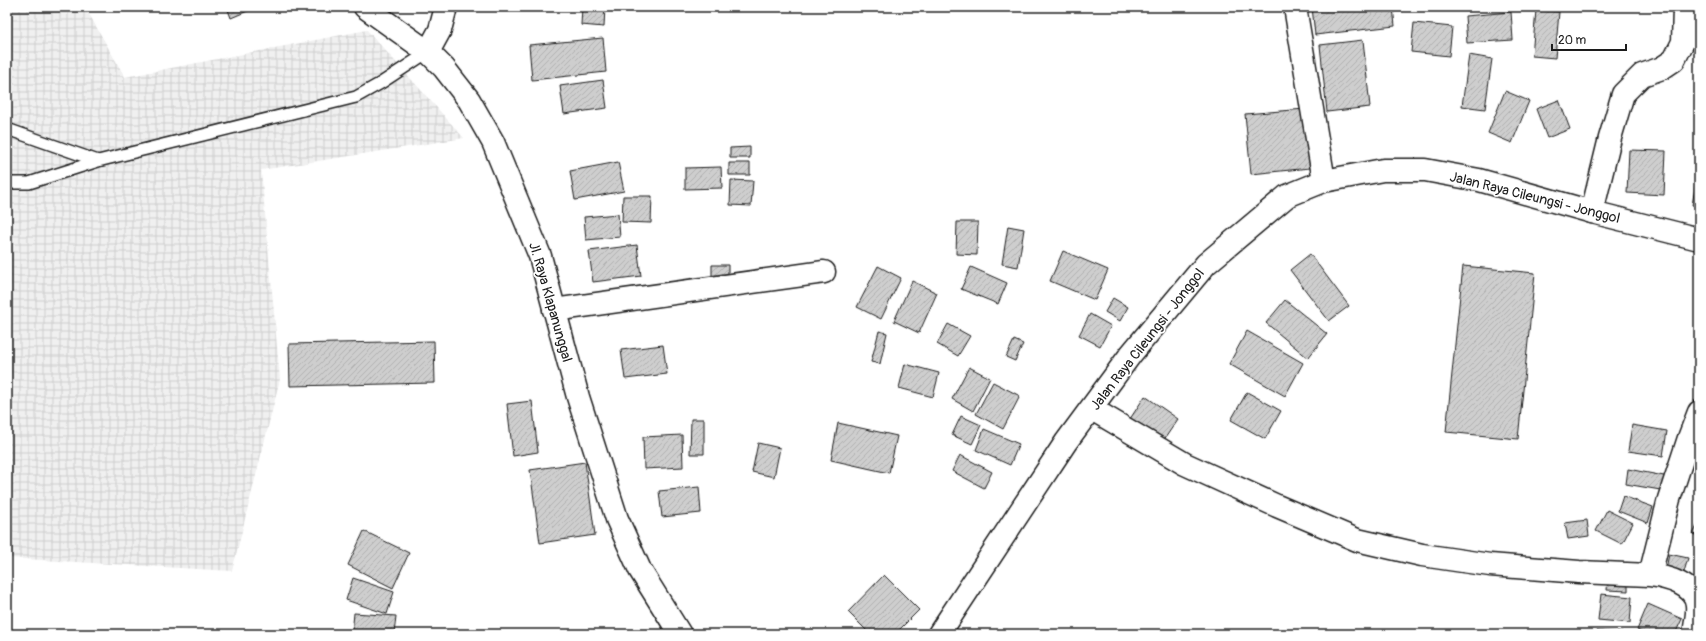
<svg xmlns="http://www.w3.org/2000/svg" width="1706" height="641" viewBox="0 0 1706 641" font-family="Pangolin,sans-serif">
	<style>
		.industrial { fill: url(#industrial-grid) }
		.building { fill: url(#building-hatch); stroke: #1c1c1c }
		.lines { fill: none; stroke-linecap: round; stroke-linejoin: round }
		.service-casing { stroke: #1c1c1c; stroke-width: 14 }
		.minor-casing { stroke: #1c1c1c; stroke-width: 25 }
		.tertiary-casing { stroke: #1c1c1c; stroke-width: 25 }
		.primary-casing { stroke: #1c1c1c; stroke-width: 25 }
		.service { stroke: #fff; stroke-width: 11 }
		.minor { stroke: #fff; stroke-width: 22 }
		.tertiary { stroke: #fff; stroke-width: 22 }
		.primary { stroke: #fff; stroke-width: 22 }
		.labels { text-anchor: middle; stroke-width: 3.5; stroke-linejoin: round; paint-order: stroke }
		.street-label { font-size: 14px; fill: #1c1c1c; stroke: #fff }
	</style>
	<defs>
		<pattern id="industrial-grid" width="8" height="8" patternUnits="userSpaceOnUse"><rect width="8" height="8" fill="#f0f0f0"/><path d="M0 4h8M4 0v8" fill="none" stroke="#cdcdcd"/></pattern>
		<pattern id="building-hatch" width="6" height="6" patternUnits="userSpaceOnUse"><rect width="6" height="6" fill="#cecece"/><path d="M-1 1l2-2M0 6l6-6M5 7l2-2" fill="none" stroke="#b0b0b0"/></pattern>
	</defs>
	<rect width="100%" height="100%" fill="#fff"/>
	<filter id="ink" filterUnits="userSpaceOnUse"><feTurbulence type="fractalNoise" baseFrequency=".025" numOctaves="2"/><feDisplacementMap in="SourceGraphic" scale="8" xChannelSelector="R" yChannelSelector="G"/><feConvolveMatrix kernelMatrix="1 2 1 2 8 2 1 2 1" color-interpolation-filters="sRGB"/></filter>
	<g filter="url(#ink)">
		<path class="industrial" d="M 7,7 L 85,7 L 125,77 L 367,30 L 464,138 L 261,170 L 280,379 L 232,571 L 7,558 Z"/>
		<path class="building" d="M 227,7 L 257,7 L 231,18 Z
			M 582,7 L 605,7 L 604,27 L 581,25 Z
			M 1312,7 L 1393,7 L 1395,26 L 1315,35 Z
			M 1536,10 L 1559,12 L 1555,58 L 1532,56 Z
			M 1511,12 L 1513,40 L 1467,43 L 1465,16 Z
			M 1414,23 L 1452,27 L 1449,56 L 1411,52 Z
			M 603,38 L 606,72 L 532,80 L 529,45 Z
			M 1363,40 L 1370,107 L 1327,112 L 1320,45 Z
			M 1469,55 L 1492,59 L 1485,109 L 1462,106 Z
			M 603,80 L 607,108 L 564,114 L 560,86 Z
			M 1505,91 L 1529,101 L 1512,143 L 1488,133 Z
			M 1559,100 L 1570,129 L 1547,138 L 1536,109 Z
			M 1305,109 L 1310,168 L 1251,174 L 1245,114 Z
			M 750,147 L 750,158 L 730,158 L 730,148 Z
			M 1629,150 L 1666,151 L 1664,195 L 1627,193 Z
			M 618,162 L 624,191 L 575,200 L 570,171 Z
			M 729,163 L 750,163 L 750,175 L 729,175 Z
			M 1699,165 L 1699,206 L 1692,205 Z
			M 721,167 L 722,188 L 685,189 L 685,168 Z
			M 731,180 L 753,181 L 751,206 L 730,205 Z
			M 623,196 L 652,196 L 651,223 L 622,222 Z
			M 618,214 L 620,237 L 586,240 L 584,217 Z
			M 957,222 L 978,222 L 977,255 L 956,254 Z
			M 1008,226 L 1024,229 L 1018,267 L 1002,264 Z
			M 637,245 L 641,276 L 593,282 L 589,251 Z
			M 1063,251 L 1108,270 L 1095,300 L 1050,281 Z
			M 1310,254 L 1349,306 L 1329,321 L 1290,270 Z
			M 712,265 L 728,265 L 728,278 L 712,279 Z
			M 878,266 L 901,278 L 881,319 L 857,307 Z
			M 1463,266 L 1535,273 L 1518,439 L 1446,432 Z
			M 971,267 L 1007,283 L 998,304 L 961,289 Z
			M 912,281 L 937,293 L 919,333 L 894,321 Z
			M 1113,298 L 1128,307 L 1120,321 L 1105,312 Z
			M 1285,300 L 1327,334 L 1308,358 L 1266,323 Z
			M 1090,314 L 1111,326 L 1100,346 L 1079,335 Z
			M 948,324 L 970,336 L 958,356 L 937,344 Z
			M 879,331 L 887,333 L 880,364 L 871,362 Z
			M 1247,331 L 1303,363 L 1285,396 L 1229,364 Z
			M 1014,340 L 1023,344 L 1015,361 L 1006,357 Z
			M 434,341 L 435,383 L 290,386 L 289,344 Z
			M 663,345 L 667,374 L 625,379 L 621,350 Z
			M 905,364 L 939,373 L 933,397 L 899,388 Z
			M 969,367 L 990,378 L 973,411 L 952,399 Z
			M 993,382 L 1020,396 L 1003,429 L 976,414 Z
			M 1247,392 L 1281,411 L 1265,439 L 1231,420 Z
			M 1145,396 L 1178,419 L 1159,447 L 1126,425 Z
			M 532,401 L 538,452 L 513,456 L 507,404 Z
			M 961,416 L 981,425 L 972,444 L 952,435 Z
			M 691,419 L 704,419 L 704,454 L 690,454 Z
			M 838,423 L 897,436 L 889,473 L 831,460 Z
			M 1632,425 L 1667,431 L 1663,456 L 1628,451 Z
			M 984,429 L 1019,444 L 1010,465 L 976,450 Z
			M 682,435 L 683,467 L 644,469 L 643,437 Z
			M 758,443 L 780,448 L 774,477 L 752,472 Z
			M 960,455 L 992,472 L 984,488 L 952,471 Z
			M 585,462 L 595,535 L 540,543 L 530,470 Z
			M 1628,469 L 1669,477 L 1666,491 L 1626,484 Z
			M 699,487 L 701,513 L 662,517 L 659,491 Z
			M 1623,496 L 1653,507 L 1648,523 L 1618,511 Z
			M 1607,510 L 1633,523 L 1622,544 L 1596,531 Z
			M 1587,520 L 1589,536 L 1568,539 L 1565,523 Z
			M 1699,522 L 1699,537 L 1693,534 Z
			M 364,531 L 409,553 L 393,588 L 348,565 Z
			M 1669,554 L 1688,558 L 1684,572 L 1666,569 Z
			M 884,575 L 919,610 L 895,634 L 870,634 L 848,612 Z
			M 1608,577 L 1628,578 L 1628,591 L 1607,590 Z
			M 353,578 L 394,592 L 387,614 L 346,600 Z
			M 1601,594 L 1632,597 L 1630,623 L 1598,620 Z
			M 1648,604 L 1682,619 L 1675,634 L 1647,634 L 1637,630 Z
			M 354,613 L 396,616 L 394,634 L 352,634 Z
			M 1597,631 L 1628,633 L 1628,634 L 1597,634 Z"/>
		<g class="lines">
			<defs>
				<path id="service" d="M 7,129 L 98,161
					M 7,183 L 29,183 L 98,161 L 356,97 L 381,83 L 428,52"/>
				<path id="minor" d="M 1295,7 L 1324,181
					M 428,52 L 440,30 L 446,7
					M 1592,212 L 1610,138 L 1623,94 L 1642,75 L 1662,68 L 1674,60 L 1683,42 L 1684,7
					M 554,310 L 824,272
					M 1092,409 L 1185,464 L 1277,506 L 1357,540 L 1422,555 L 1490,565 L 1579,572 L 1650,575 L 1669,499 L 1689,438 L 1699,412
					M 1650,575 C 1667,577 1696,585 1697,605 C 1698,614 1695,625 1694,634"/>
				<path id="tertiary" d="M 365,7 L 428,52 L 444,68 L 469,100 L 493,142 L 540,256 L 578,397 L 617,519 L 640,570 L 680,634"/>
				<path id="primary" d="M 939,634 L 1066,442 L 1131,354 L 1206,264 L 1287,196 L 1324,181 L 1383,170 L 1425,170 L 1479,180 L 1592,212 L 1699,239"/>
			</defs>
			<use href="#service" class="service-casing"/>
			<use href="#minor" class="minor-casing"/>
			<use href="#tertiary" class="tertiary-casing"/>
			<use href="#primary" class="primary-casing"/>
			<use href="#service" class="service"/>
			<use href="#minor" class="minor"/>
			<use href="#tertiary" class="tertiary"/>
			<use href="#primary" class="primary"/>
		</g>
	</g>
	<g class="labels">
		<g class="street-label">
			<text transform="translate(1535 197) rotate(14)" y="5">Jalan Raya Cileungsi - Jonggol</text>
			<text transform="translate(551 302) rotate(74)" y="5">Jl. Raya Klapanunggal</text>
			<text transform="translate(1147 339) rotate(-52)" y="5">Jalan Raya Cileungsi - Jonggol</text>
		</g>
	</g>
	<rect width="1706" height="641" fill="none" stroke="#fff" stroke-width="24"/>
	<rect x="12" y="12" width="1682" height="617" fill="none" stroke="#1c1c1c" stroke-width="1.5" filter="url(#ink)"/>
	<path d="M1552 44v6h74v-6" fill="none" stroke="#1c1c1c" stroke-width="2"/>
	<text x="1558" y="44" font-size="12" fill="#1c1c1c" stroke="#ffffff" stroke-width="3" paint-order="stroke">20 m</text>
</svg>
